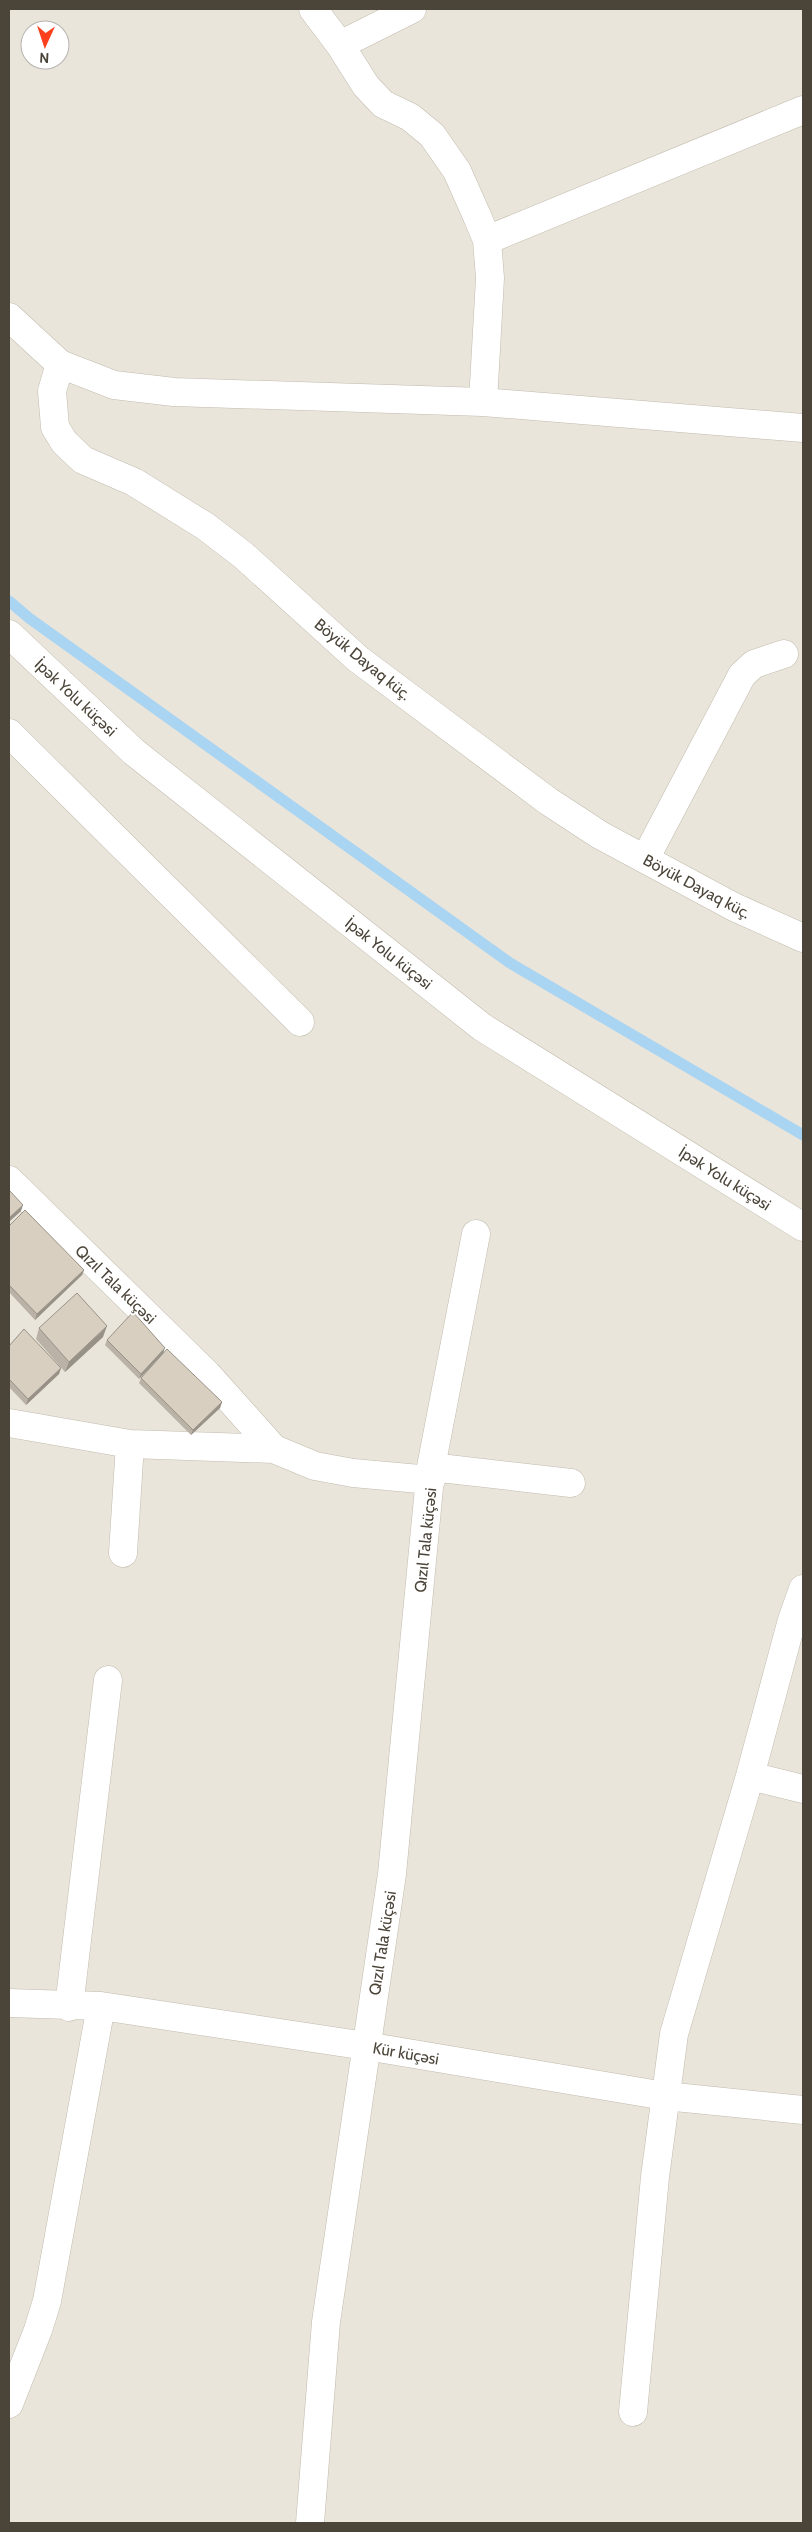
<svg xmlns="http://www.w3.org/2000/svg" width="812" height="2532" viewBox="0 0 812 2532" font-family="Cabin,sans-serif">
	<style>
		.residential { fill: #eae5da; fill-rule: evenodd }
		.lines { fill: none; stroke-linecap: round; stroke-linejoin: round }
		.stream { stroke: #a9d4f2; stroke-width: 11 }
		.minor-casing { stroke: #c2bbae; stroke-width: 29 }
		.minor { stroke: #fff; stroke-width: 28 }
		.wall { fill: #bab2a6 }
		.shaded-wall { fill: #979187 }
		.building { fill: #d8cfc1; stroke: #979187 }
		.labels { text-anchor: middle; stroke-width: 4; stroke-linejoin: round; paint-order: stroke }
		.street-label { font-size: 16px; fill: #4b4439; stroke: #fff }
	</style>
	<rect width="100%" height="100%" fill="#f6f3ec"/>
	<path class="residential" d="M 9,9 L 803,9 L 803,2523 L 9,2523 ZM 30,30 L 60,30 L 60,60 L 30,60 Z"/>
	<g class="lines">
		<path class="stream" d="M 9,601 L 29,618 L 510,963 L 803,1135"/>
		<defs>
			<path id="minor" d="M 313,9 L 340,45 L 366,86 L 383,104 L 410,117 L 432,135 L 457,171 L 477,216 L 487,240 L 490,278 L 483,402
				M 340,45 L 412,9
				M 487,240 L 803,110
				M 9,317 L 60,364 L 114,385 L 174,392 L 483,402 L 803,428
				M 60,364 L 52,391 L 55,427 L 64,442 L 83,460 L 134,482 L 205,526 L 243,555 L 358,659 L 548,801 L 600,835 L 734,907 L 803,938
				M 9,634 L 134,752 L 482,1027 L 803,1227
				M 9,733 L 300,1022
				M 645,859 L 742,675 L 754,664 L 784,654
				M 9,1180 L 207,1374 L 274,1449 L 315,1466 L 353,1473 L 431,1480
				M 9,1423 L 130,1444 L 274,1449
				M 431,1467 L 571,1483
				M 123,1553 L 130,1444
				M 750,1776 L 803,1789
				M 9,2003 L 101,2006 L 366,2046 L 665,2096 L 803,2110
				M 69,2007 L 108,1680
				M 9,2404 L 38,2330 L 47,2301 L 101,2006
				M 633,2412 L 655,2177 L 674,2034 L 750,1776 L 792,1620 L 803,1589
				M 310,2523 L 326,2322 L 392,1874 L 431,1467 L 476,1234"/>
		</defs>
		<use href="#minor" class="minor-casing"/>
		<use href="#minor" class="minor"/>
	</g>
	<path class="wall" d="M 9,1226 L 84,1270 L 82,1275 L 35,1320 L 9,1292 Z
		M 39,1328 L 103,1337 L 65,1372 L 36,1339 Z
		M 107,1340 L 164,1352 L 222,1402 L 220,1408 L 191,1435 L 139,1383 L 141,1378 L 153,1364 L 139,1379 L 105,1345 Z
		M 9,1346 L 61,1368 L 59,1374 L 26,1405 L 9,1387 Z"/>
	<path class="shaded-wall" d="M 23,1205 L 21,1211 L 9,1222 L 9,1218 Z
		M 84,1270 L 82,1275 L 35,1320 L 37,1314 Z
		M 107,1326 L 103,1337 L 65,1372 L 69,1362 Z
		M 165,1348 L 163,1353 L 139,1379 L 141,1374 Z
		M 61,1368 L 59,1374 L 26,1405 L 28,1399 Z
		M 222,1402 L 220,1408 L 191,1435 L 193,1430 Z"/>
	<path class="building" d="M 9,1190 L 23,1205 L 9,1218 Z
		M 25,1210 L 84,1270 L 37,1314 L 9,1285 L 9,1226 Z
		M 77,1293 L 107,1326 L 69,1362 L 39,1328 Z
		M 133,1312 L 165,1348 L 141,1374 L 107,1340 Z
		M 24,1329 L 61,1368 L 28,1399 L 9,1379 L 9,1346 Z
		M 167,1349 L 222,1402 L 193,1430 L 141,1378 Z"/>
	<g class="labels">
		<g class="street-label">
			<text transform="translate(363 659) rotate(39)" y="6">Böyük Dayaq küç.</text>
			<text transform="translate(76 697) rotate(43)" y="6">İpək Yolu küçəsi</text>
			<text transform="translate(697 886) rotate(28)" y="6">Böyük Dayaq küç.</text>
			<text transform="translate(389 953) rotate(38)" y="6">İpək Yolu küçəsi</text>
			<text transform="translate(725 1178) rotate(32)" y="6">İpək Yolu küçəsi</text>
			<text transform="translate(116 1284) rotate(44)" y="6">Qızıl Tala küçəsi</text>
			<text transform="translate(425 1540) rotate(-84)" y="6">Qızıl Tala küçəsi</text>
			<text transform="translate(382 1943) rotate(-81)" y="6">Qızıl Tala küçəsi</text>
			<text transform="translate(406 2053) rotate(10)" y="6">Kür küçəsi</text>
		</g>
	</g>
	<rect width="812" height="2532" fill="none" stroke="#4b4439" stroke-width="20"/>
	<g transform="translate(45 45) rotate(183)"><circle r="24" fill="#ffffff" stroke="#b7b4b0"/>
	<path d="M0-4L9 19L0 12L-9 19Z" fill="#fc3f1d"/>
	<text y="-8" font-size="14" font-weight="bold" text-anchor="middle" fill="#4b4439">N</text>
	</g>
</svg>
